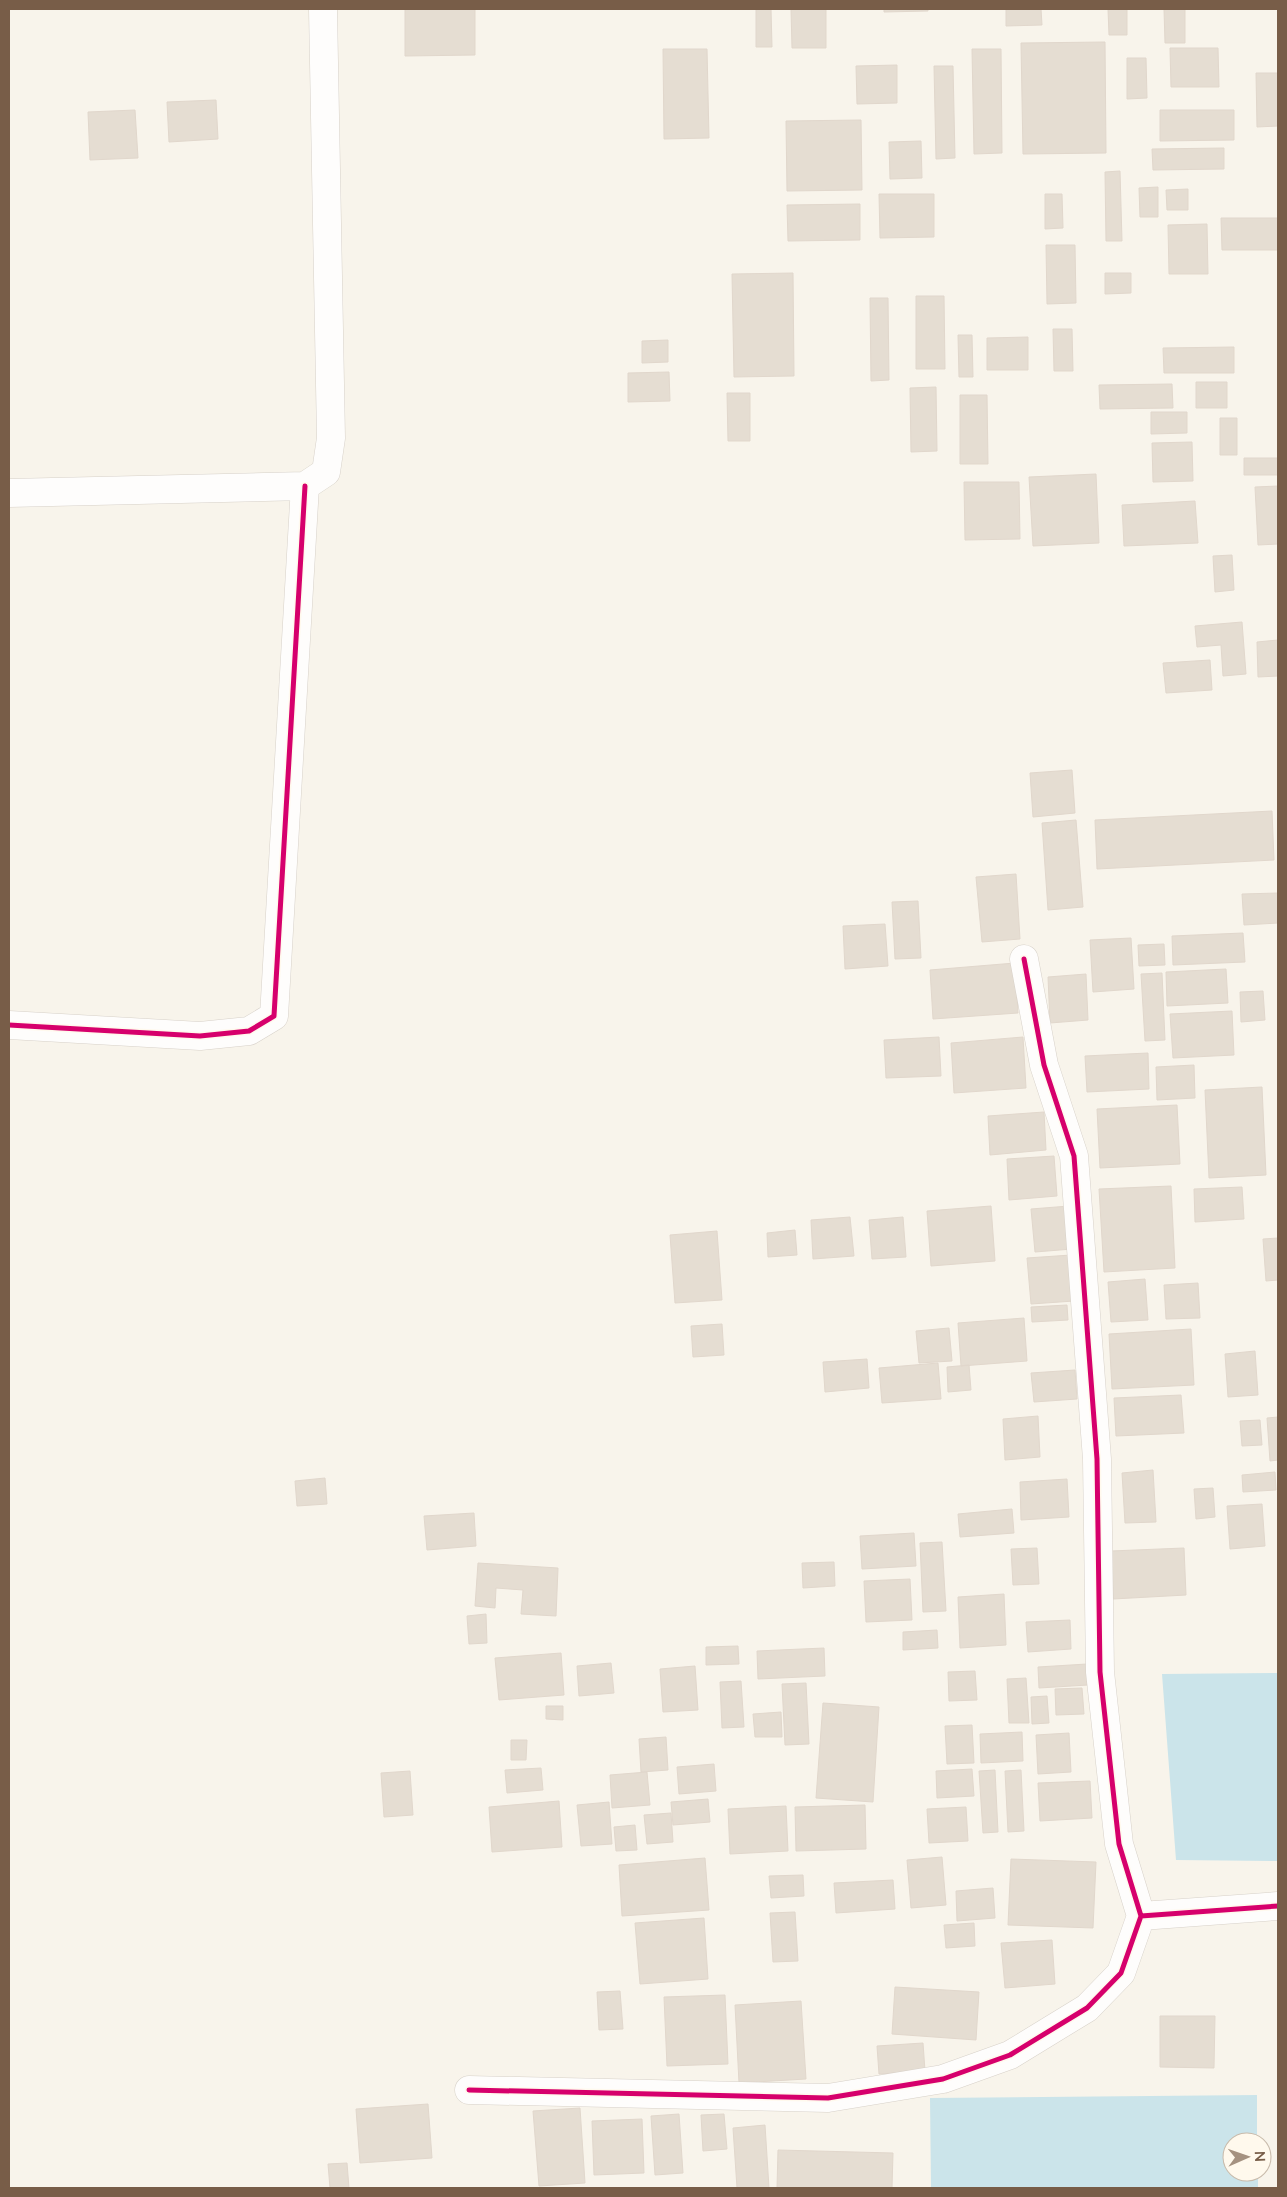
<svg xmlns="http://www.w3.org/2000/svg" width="1287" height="2197" viewBox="0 0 1287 2197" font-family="Lato,sans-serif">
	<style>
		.water { fill: #cbe4ea }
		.building { fill: #e5ddd2; stroke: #e1d7cc }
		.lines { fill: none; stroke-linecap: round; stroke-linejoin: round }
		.street-casing { stroke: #d7d1c9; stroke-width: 29 }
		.street { stroke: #fefdfc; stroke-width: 28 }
		.cycleway-casing { stroke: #fff9ed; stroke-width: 8 }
		.cycleway { stroke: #d6006c; stroke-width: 5 }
	</style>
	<rect width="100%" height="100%" fill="#f8f4eb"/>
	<path class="water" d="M 1278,1673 L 1278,1861 L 1176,1860 L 1162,1674 Z
		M 1257,2095 L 1257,2142 L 1232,2142 L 1232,2172 L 1258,2172 L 1258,2188 L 931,2188 L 930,2098 Z"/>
	<path class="building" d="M 405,9 L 475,9 L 475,55 L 405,56 Z
		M 756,9 L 771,9 L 772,47 L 756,47 Z
		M 791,9 L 826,9 L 826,48 L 792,48 Z
		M 884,9 L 928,9 L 928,11 L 884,12 Z
		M 1006,9 L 1041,9 L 1042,25 L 1006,26 Z
		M 1108,9 L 1127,9 L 1127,35 L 1109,35 Z
		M 1164,9 L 1185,9 L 1185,43 L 1165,43 Z
		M 1105,42 L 1106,153 L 1023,154 L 1021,43 Z
		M 1170,48 L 1218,48 L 1219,87 L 1171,87 Z
		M 663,49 L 707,49 L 709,138 L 664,139 Z
		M 972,49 L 1001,49 L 1002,153 L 974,154 Z
		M 1127,58 L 1146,58 L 1147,98 L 1127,99 Z
		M 897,65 L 897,103 L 857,104 L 856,66 Z
		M 934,66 L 953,66 L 955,158 L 936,159 Z
		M 1256,73 L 1278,73 L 1278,126 L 1257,127 Z
		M 216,100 L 218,139 L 169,142 L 167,102 Z
		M 135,110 L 138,158 L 90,160 L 88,112 Z
		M 1160,110 L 1234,110 L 1234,140 L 1160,141 Z
		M 861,120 L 862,190 L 787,191 L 786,121 Z
		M 921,141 L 922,178 L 890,179 L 889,142 Z
		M 1224,148 L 1224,169 L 1153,170 L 1152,149 Z
		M 1120,171 L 1122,241 L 1106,241 L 1105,172 Z
		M 1158,187 L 1158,217 L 1140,217 L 1139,188 Z
		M 1188,189 L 1188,210 L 1167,210 L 1166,190 Z
		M 879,194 L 934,194 L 934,237 L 880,238 Z
		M 1045,194 L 1062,194 L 1063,228 L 1045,229 Z
		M 860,204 L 860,240 L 788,241 L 787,205 Z
		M 1221,218 L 1278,218 L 1278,250 L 1222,250 Z
		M 1207,224 L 1208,274 L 1169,274 L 1168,225 Z
		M 1046,245 L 1075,245 L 1076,303 L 1047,304 Z
		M 793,273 L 794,376 L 734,377 L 732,274 Z
		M 1105,273 L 1131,273 L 1131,293 L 1105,294 Z
		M 916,296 L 944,296 L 945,369 L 916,369 Z
		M 870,298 L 888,298 L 889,380 L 871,381 Z
		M 1053,329 L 1072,329 L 1073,371 L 1054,371 Z
		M 958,335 L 972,335 L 973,377 L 959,377 Z
		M 1028,337 L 1028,370 L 987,370 L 987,338 Z
		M 668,340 L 668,362 L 642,363 L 642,341 Z
		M 1234,347 L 1234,373 L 1164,373 L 1163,348 Z
		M 669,372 L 670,401 L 628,402 L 628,373 Z
		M 1196,382 L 1227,382 L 1227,408 L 1196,408 Z
		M 1172,384 L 1173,408 L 1100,409 L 1099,385 Z
		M 936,387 L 937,451 L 911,452 L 910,388 Z
		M 727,393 L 750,393 L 750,441 L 728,441 Z
		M 960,395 L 987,395 L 988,464 L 960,464 Z
		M 1151,412 L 1187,412 L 1187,433 L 1151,434 Z
		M 1220,418 L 1237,418 L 1237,455 L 1220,455 Z
		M 1192,442 L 1193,481 L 1153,482 L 1152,443 Z
		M 1244,458 L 1278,458 L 1278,475 L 1244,475 Z
		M 1096,474 L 1099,543 L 1033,546 L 1029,477 Z
		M 964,482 L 1019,482 L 1020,539 L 965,540 Z
		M 1278,486 L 1278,544 L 1258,545 L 1255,487 Z
		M 1195,501 L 1198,543 L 1124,546 L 1122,505 Z
		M 1232,555 L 1234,590 L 1215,592 L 1213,556 Z
		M 1242,622 L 1246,674 L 1223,676 L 1221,645 L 1197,647 L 1195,626 Z
		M 1278,640 L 1278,676 L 1258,677 L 1257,642 Z
		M 1210,660 L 1212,690 L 1166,693 L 1163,663 Z
		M 1072,770 L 1075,813 L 1033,817 L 1030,773 Z
		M 1272,811 L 1274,860 L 1097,869 L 1095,820 Z
		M 1076,820 L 1083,907 L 1048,910 L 1042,823 Z
		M 1016,874 L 1020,939 L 982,942 L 976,877 Z
		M 1278,893 L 1278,923 L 1244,925 L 1242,894 Z
		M 918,901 L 921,958 L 895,959 L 892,902 Z
		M 885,924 L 888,966 L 845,969 L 843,926 Z
		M 1243,933 L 1245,962 L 1173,965 L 1172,936 Z
		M 1131,938 L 1134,989 L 1093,992 L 1090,940 Z
		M 1164,944 L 1165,965 L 1139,966 L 1138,945 Z
		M 1015,963 L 1018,1013 L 933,1019 L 930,970 Z
		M 1226,969 L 1228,1003 L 1167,1006 L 1166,972 Z
		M 1162,973 L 1165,1040 L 1145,1041 L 1141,974 Z
		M 1086,974 L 1088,1020 L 1050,1023 L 1048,977 Z
		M 1263,991 L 1265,1020 L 1241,1022 L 1240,992 Z
		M 1232,1011 L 1234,1055 L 1173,1058 L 1170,1014 Z
		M 939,1037 L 941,1076 L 886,1078 L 884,1040 Z
		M 1023,1037 L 1026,1088 L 954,1093 L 951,1043 Z
		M 1148,1053 L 1149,1089 L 1087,1092 L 1085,1056 Z
		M 1194,1065 L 1195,1098 L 1157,1100 L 1156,1067 Z
		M 1262,1087 L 1266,1175 L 1209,1178 L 1205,1090 Z
		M 1177,1105 L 1180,1164 L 1100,1168 L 1097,1109 Z
		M 1044,1112 L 1046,1150 L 990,1155 L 988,1116 Z
		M 1054,1156 L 1057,1196 L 1009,1200 L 1007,1159 Z
		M 1171,1186 L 1175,1268 L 1104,1272 L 1099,1189 Z
		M 1242,1187 L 1244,1219 L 1195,1222 L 1194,1189 Z
		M 991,1206 L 995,1261 L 931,1266 L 927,1211 Z
		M 1069,1206 L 1072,1249 L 1035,1252 L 1031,1209 Z
		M 850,1217 L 854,1256 L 813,1259 L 811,1220 Z
		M 903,1217 L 906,1257 L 872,1259 L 869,1220 Z
		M 795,1230 L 797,1255 L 768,1257 L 767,1233 Z
		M 717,1231 L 722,1300 L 675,1303 L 670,1235 Z
		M 1278,1238 L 1278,1280 L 1266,1281 L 1263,1239 Z
		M 1071,1255 L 1074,1301 L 1031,1304 L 1027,1258 Z
		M 1145,1279 L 1148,1320 L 1111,1322 L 1108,1282 Z
		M 1198,1283 L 1200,1318 L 1166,1319 L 1164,1285 Z
		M 1067,1305 L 1068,1320 L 1032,1322 L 1031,1307 Z
		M 1024,1318 L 1027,1361 L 961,1366 L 958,1323 Z
		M 722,1324 L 724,1355 L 693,1357 L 691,1326 Z
		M 949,1328 L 952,1361 L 919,1363 L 916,1331 Z
		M 1191,1329 L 1194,1385 L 1112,1389 L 1109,1334 Z
		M 1255,1351 L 1258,1395 L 1228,1397 L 1225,1354 Z
		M 867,1359 L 869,1388 L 825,1392 L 823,1362 Z
		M 938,1363 L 941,1399 L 882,1403 L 879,1368 Z
		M 969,1365 L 971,1390 L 948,1392 L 947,1367 Z
		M 1075,1370 L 1077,1399 L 1034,1402 L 1031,1373 Z
		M 1181,1395 L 1184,1433 L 1116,1436 L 1114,1398 Z
		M 1038,1416 L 1040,1457 L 1005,1460 L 1003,1419 Z
		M 1278,1417 L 1278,1460 L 1270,1461 L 1267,1418 Z
		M 1260,1420 L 1262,1445 L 1242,1446 L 1240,1421 Z
		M 1153,1470 L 1156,1522 L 1125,1523 L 1122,1473 Z
		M 1275,1472 L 1276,1490 L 1243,1492 L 1242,1475 Z
		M 325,1478 L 327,1504 L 297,1506 L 295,1481 Z
		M 1067,1479 L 1069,1517 L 1021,1520 L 1020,1482 Z
		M 1213,1488 L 1215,1517 L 1196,1519 L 1194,1489 Z
		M 1262,1504 L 1265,1546 L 1230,1549 L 1227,1506 Z
		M 1012,1509 L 1014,1533 L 960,1537 L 958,1514 Z
		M 474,1513 L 476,1546 L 427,1550 L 424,1516 Z
		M 914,1533 L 916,1566 L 862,1569 L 860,1536 Z
		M 942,1542 L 946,1611 L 923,1612 L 920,1543 Z
		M 1037,1548 L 1039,1584 L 1013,1585 L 1011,1549 Z
		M 1184,1548 L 1186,1595 L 1113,1599 L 1111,1551 Z
		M 834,1562 L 835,1586 L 803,1588 L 802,1563 Z
		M 478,1563 L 558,1568 L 556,1616 L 521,1614 L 523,1590 L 496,1588 L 495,1608 L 475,1606 Z
		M 910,1579 L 912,1620 L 866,1622 L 864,1581 Z
		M 1004,1594 L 1006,1645 L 960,1648 L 958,1597 Z
		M 486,1614 L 487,1643 L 469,1644 L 467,1616 Z
		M 1070,1620 L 1071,1649 L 1028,1652 L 1026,1622 Z
		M 937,1630 L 938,1648 L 903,1650 L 903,1632 Z
		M 738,1646 L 739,1664 L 706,1665 L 706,1647 Z
		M 824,1648 L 825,1676 L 758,1679 L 757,1651 Z
		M 561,1653 L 564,1695 L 499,1700 L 495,1658 Z
		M 611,1663 L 614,1693 L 579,1696 L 577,1666 Z
		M 1087,1664 L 1088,1685 L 1039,1688 L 1038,1667 Z
		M 695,1666 L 698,1710 L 663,1712 L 660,1669 Z
		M 975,1671 L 977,1700 L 949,1701 L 948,1672 Z
		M 1026,1678 L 1029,1723 L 1009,1723 L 1007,1679 Z
		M 741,1681 L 744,1727 L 722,1728 L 720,1682 Z
		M 806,1683 L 809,1744 L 785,1745 L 782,1684 Z
		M 1082,1688 L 1084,1714 L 1056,1715 L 1055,1689 Z
		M 1047,1696 L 1049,1723 L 1032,1724 L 1031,1697 Z
		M 823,1703 L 879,1707 L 873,1802 L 816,1798 Z
		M 546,1706 L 563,1706 L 563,1720 L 546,1719 Z
		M 781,1712 L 782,1737 L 755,1737 L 753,1714 Z
		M 972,1725 L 974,1763 L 947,1764 L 945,1726 Z
		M 1022,1732 L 1023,1761 L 981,1763 L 980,1734 Z
		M 1069,1733 L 1071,1772 L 1038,1774 L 1036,1735 Z
		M 666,1737 L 668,1770 L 641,1772 L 639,1739 Z
		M 511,1740 L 527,1740 L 526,1760 L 511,1760 Z
		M 714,1764 L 716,1791 L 679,1794 L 677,1767 Z
		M 541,1768 L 543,1790 L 507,1793 L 505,1770 Z
		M 972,1769 L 974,1796 L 937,1798 L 936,1771 Z
		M 995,1770 L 998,1832 L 983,1833 L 979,1771 Z
		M 1021,1770 L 1024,1831 L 1008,1832 L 1005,1771 Z
		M 410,1771 L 413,1815 L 384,1817 L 381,1773 Z
		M 647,1772 L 650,1805 L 612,1808 L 610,1775 Z
		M 1090,1781 L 1092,1818 L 1040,1821 L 1038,1783 Z
		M 708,1799 L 710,1822 L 673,1825 L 671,1802 Z
		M 559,1801 L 562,1847 L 492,1852 L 489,1807 Z
		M 609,1802 L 612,1844 L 581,1846 L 577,1805 Z
		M 865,1805 L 866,1849 L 796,1851 L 795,1807 Z
		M 786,1806 L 788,1851 L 730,1854 L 728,1809 Z
		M 966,1807 L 968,1841 L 929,1843 L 927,1809 Z
		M 671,1813 L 673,1842 L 647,1844 L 644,1815 Z
		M 635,1825 L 637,1850 L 616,1851 L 614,1827 Z
		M 942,1857 L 946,1905 L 911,1908 L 907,1860 Z
		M 705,1858 L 709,1910 L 622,1916 L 619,1865 Z
		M 1011,1859 L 1096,1862 L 1093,1928 L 1008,1925 Z
		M 803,1875 L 804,1896 L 771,1898 L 769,1876 Z
		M 893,1880 L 895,1909 L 836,1913 L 834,1883 Z
		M 993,1888 L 995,1918 L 957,1921 L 956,1891 Z
		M 795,1912 L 798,1961 L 773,1962 L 770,1913 Z
		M 704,1918 L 708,1979 L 640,1984 L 635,1923 Z
		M 974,1923 L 975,1946 L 946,1948 L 944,1925 Z
		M 1052,1940 L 1055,1984 L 1005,1988 L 1001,1943 Z
		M 895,1987 L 979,1992 L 976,2040 L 892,2034 Z
		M 620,1991 L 623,2029 L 599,2030 L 597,1992 Z
		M 725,1995 L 728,2064 L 667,2066 L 664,1997 Z
		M 801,2001 L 806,2079 L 739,2083 L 735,2005 Z
		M 1160,2016 L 1215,2016 L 1214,2068 L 1160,2067 Z
		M 923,2043 L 925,2071 L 879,2074 L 877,2046 Z
		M 428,2104 L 432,2158 L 360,2163 L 356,2109 Z
		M 580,2108 L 585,2183 L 539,2186 L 533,2111 Z
		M 679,2114 L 683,2173 L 655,2175 L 651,2116 Z
		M 724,2114 L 727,2149 L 703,2151 L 701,2115 Z
		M 642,2119 L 644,2173 L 594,2175 L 592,2121 Z
		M 765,2125 L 769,2188 L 737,2188 L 733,2128 Z
		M 778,2150 L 893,2153 L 892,2188 L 777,2188 Z
		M 347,2163 L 349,2188 L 330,2188 L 328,2164 Z"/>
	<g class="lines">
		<defs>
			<path id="street" d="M 9,493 L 305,486 L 326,472 L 331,438 L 323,9
				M 1024,959 L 1044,1065 L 1074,1156 L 1097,1459 L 1100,1672 L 1119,1844 L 1141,1916 L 1278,1906
				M 9,1025 L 200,1036 L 249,1031 L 274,1016 L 305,486
				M 469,2090 L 828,2098 L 943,2079 L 1010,2055 L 1087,2008 L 1121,1973 L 1141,1916"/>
		</defs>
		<use href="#street" class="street-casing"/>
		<use href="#street" class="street"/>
		<defs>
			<path id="cycleway" d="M 1024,959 L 1044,1065 L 1074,1156 L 1097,1459 L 1100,1672 L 1119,1844 L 1141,1916 L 1278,1906
				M 9,1025 L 200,1036 L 249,1031 L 274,1016 L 305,486
				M 469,2090 L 828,2098 L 943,2079 L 1010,2055 L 1087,2008 L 1121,1973 L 1141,1916"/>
		</defs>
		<use href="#cycleway" class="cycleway-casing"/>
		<use href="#cycleway" class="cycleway"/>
	</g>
	<rect width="1287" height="2197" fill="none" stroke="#785d48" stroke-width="20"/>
	<g transform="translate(1247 2157) rotate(88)"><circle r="24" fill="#fff9ed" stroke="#c9bbab"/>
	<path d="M0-4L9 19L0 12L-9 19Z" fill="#a59281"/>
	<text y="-8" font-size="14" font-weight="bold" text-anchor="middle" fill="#785d48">N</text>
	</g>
</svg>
